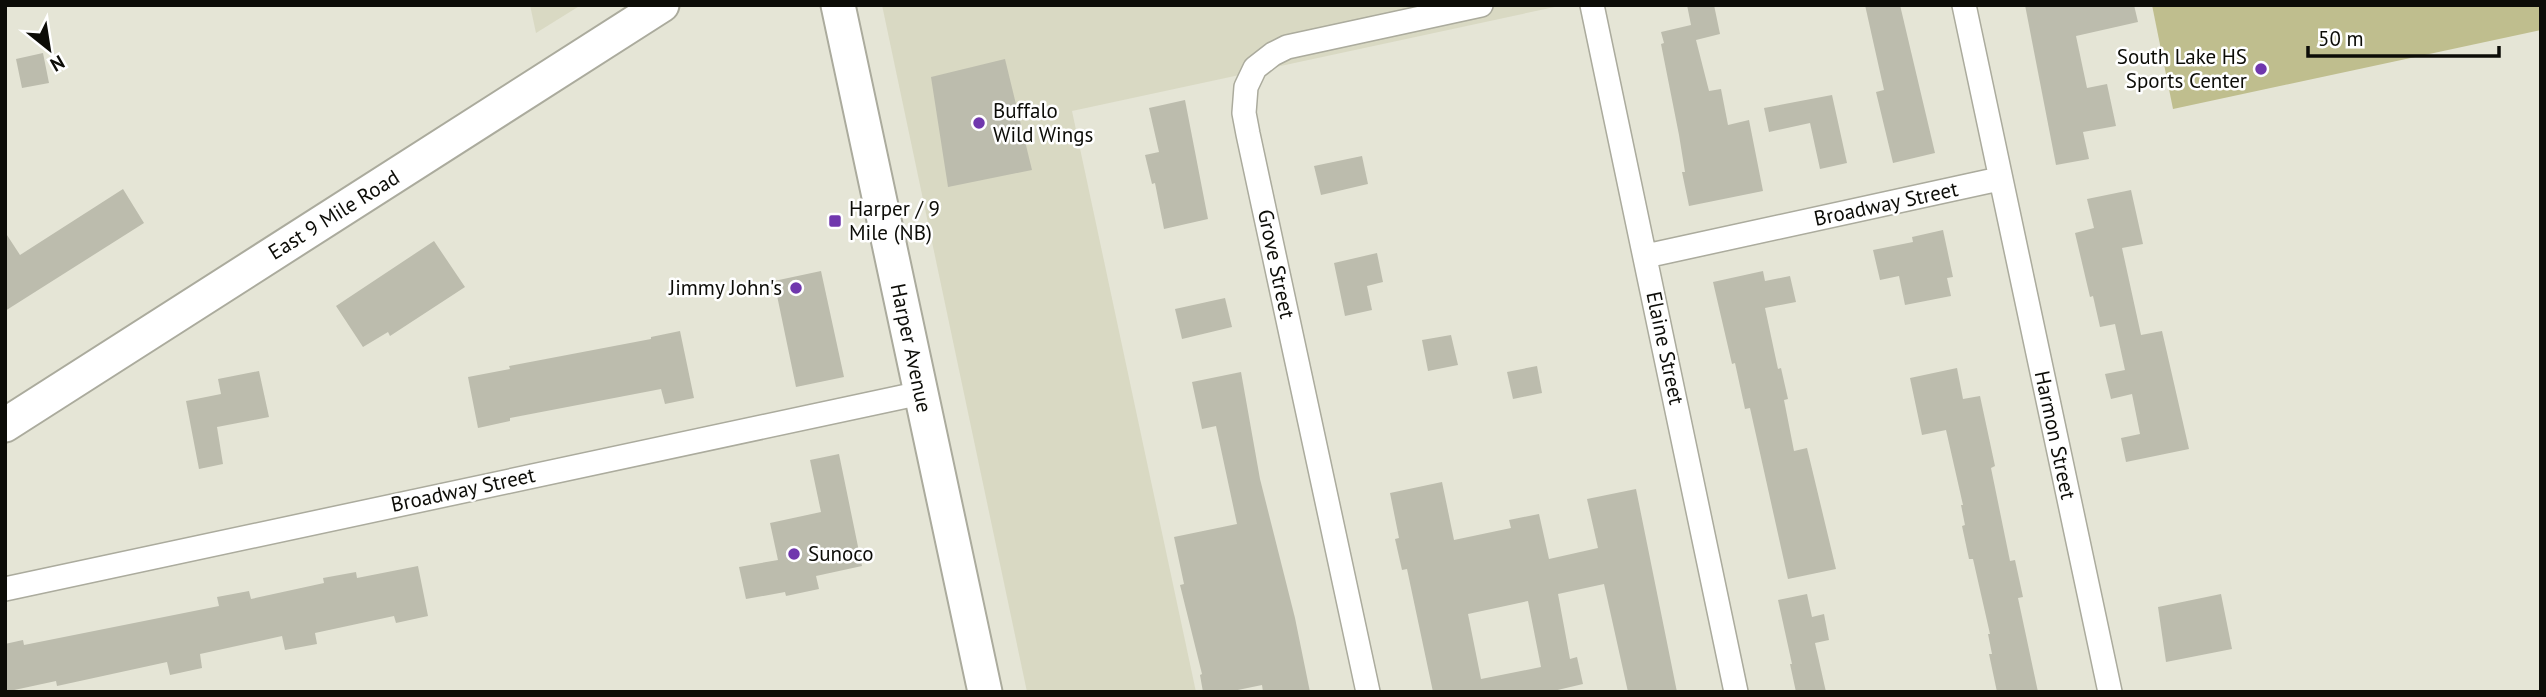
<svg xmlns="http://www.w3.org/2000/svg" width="2546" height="697" viewBox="0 0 2546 697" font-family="'PT Sans',sans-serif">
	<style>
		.built { fill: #d9d9c3 }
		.green { fill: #bfbe8e }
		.building { fill: #bcbcad; fill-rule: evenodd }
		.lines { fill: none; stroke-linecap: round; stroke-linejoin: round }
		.street-casing { stroke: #abab9d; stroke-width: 26 }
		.secondary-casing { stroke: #abab9d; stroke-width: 37 }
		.street { stroke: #fff; stroke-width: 23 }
		.secondary { stroke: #fff; stroke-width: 33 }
		.poi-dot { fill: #7037ad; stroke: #fff; stroke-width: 2.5 }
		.labels { text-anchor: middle; stroke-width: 5; stroke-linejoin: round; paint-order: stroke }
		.poi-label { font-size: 21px; fill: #0c0c07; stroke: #fff; text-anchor: start }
		.street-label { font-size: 21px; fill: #0c0c07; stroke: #fff }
	</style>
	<rect width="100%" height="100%" fill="#e5e5d6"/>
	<path class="built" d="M 530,5 L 581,5 L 536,33 Z
		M 882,5 L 1564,5 L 1072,111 L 1196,692 L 1027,692 Z"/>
	<path class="green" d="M 2152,5 L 2541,5 L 2541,30 L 2173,109 Z"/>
	<path class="building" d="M 1687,5 L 1714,5 L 1720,34 L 1696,40 L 1709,91 L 1721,89 L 1728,125 L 1749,120 L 1763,191 L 1689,206 L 1682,172 L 1685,172 L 1679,135 L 1661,44 L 1664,43 L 1661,32 L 1691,25 Z
		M 1865,5 L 1900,5 L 1935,153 L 1893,163 L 1876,92 L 1884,90 Z
		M 2025,5 L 2134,5 L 2138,22 L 2076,36 L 2087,88 L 2107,84 L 2116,126 L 2083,132 L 2089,159 L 2056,165 Z
		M 43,53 L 49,83 L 22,88 L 16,59 Z
		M 1005,59 L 1032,170 L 948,187 L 931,77 Z
		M 1832,95 L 1847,163 L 1820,169 L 1810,123 L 1769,132 L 1764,108 Z
		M 1185,100 L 1208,219 L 1164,229 L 1155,183 L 1152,184 L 1145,155 L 1159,152 L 1149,108 Z
		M 1362,156 L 1368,184 L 1321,195 L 1314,166 Z
		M 123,189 L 144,223 L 5,311 L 5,232 L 20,255 Z
		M 2131,190 L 2143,244 L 2122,248 L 2141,335 L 2162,331 L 2189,449 L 2126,462 L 2121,438 L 2140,434 L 2132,394 L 2111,399 L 2105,374 L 2125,370 L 2115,324 L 2100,327 L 2093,296 L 2090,297 L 2075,233 L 2094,228 L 2087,199 Z
		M 1943,230 L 1953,277 L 1947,278 L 1951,296 L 1905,305 L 1899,276 L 1880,280 L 1873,250 L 1913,242 L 1912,237 Z
		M 434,241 L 465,287 L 390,336 L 388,332 L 363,347 L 336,306 Z
		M 1377,253 L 1383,282 L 1367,286 L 1372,310 L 1345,316 L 1334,263 Z
		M 821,271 L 844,377 L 796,387 L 774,281 Z
		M 1763,271 L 1765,281 L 1790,276 L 1796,302 L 1765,308 L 1778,369 L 1781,368 L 1788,399 L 1784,400 L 1794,451 L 1807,448 L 1836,569 L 1788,579 L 1750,408 L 1745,409 L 1735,363 L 1732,364 L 1713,282 Z
		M 1225,298 L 1232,327 L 1182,339 L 1175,309 Z
		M 680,331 L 694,398 L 665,404 L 661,389 L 510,418 L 510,421 L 478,428 L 468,377 L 510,369 L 509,366 L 651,339 L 651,337 Z
		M 1451,335 L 1458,365 L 1428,371 L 1422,340 Z
		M 1537,366 L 1542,393 L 1513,399 L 1507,372 Z
		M 1957,368 L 1963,399 L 1980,396 L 1995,466 L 1991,468 L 2010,561 L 2015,560 L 2023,597 L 2018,598 L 2038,692 L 1997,692 L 1989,654 L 1992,654 L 1988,634 L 1990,634 L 1973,559 L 1969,559 L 1962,526 L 1965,525 L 1961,505 L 1963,505 L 1946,430 L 1922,435 L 1910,378 Z
		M 259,371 L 269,417 L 217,427 L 223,464 L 199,469 L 186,401 L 221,394 L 218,379 Z
		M 1241,372 L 1260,479 L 1295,618 L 1310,692 L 1263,692 L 1262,685 L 1228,692 L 1203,692 L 1200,675 L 1202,674 L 1180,585 L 1184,584 L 1174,537 L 1237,524 L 1216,426 L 1202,429 L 1192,382 Z
		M 839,454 L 862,566 L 816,576 L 819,589 L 786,596 L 785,592 L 746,599 L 739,567 L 778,560 L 770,523 L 821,512 L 810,460 Z
		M 1442,482 L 1454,540 L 1511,528 L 1509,520 L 1539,514 L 1549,559 L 1598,548 L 1587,499 L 1636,489 L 1677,692 L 1628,692 L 1604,584 L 1558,594 L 1570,659 L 1577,657 L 1583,684 L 1549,692 L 1433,692 L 1407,569 L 1402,570 L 1395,539 L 1399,538 L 1390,493 ZM 1528,601 L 1541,667 L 1481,679 L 1468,614 Z
		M 418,566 L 428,616 L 396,623 L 394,616 L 315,633 L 317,644 L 285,650 L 282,636 L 200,654 L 202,668 L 170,675 L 167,662 L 57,686 L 56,681 L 5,692 L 5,644 L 23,640 L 24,645 L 219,606 L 217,597 L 249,591 L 251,599 L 324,583 L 323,578 L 356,572 L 357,578 Z
		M 1807,594 L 1812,617 L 1824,614 L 1829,640 L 1815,643 L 1826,692 L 1796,692 L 1790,664 L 1792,664 L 1778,600 Z
		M 2221,594 L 2232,649 L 2166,662 L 2158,607 Z"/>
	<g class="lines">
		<defs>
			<path id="street" d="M 1592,5 L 1736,692
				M 1964,5 L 2110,692
				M 1646,256 L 1999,179
				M 5,589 L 921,393
				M 1368,692 L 1248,134 L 1244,113 L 1246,87 L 1255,68 L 1273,54 L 1287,47 L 1481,5"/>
			<path id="secondary" d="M 838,5 L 985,692
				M 5,425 L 662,5"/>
		</defs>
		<use href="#street" class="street-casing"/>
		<use href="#secondary" class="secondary-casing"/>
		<use href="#street" class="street"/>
		<use href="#secondary" class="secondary"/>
	</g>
	<g class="poi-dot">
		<circle cx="2261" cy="69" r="7"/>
		<circle cx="979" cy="123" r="7"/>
		<rect x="828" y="214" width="14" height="14" rx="3.5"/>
		<circle cx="796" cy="288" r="7"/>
		<circle cx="794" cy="554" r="7"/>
	</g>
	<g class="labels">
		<g class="poi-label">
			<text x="2247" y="64" text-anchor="end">South Lake HS<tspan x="2247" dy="24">Sports Center</tspan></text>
			<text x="993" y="118">Buffalo<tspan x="993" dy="24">Wild Wings</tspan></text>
			<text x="849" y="216">Harper / 9<tspan x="849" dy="24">Mile (NB)</tspan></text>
			<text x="782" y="295" text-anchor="end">Jimmy John's</text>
			<text x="808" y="561">Sunoco</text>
		</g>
		<g class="street-label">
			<text transform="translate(1886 204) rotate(-12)" y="7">Broadway Street</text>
			<text transform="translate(334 215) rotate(-32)" y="7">East 9 Mile Road</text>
			<text transform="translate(1276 264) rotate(78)" y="7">Grove Street</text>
			<text transform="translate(911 348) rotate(78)" y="7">Harper Avenue</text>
			<text transform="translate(1665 348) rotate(78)" y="7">Elaine Street</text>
			<text transform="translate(2055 435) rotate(78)" y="7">Harmon Street</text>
			<text transform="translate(463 490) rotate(-12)" y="7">Broadway Street</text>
		</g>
	</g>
	<rect width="2546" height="697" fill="none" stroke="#0c0c07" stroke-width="14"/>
	<g transform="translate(49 49) rotate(150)" stroke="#ffffff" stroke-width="5" paint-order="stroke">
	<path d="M0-5L12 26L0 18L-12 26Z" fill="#0c0c07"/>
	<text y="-10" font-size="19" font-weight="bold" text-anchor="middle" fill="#0c0c07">N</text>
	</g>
	<path d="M2308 46v10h191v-10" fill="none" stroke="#0c0c07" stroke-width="3.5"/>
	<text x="2318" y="46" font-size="21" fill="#0c0c07" stroke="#ffffff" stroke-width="5" paint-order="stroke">50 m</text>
</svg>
